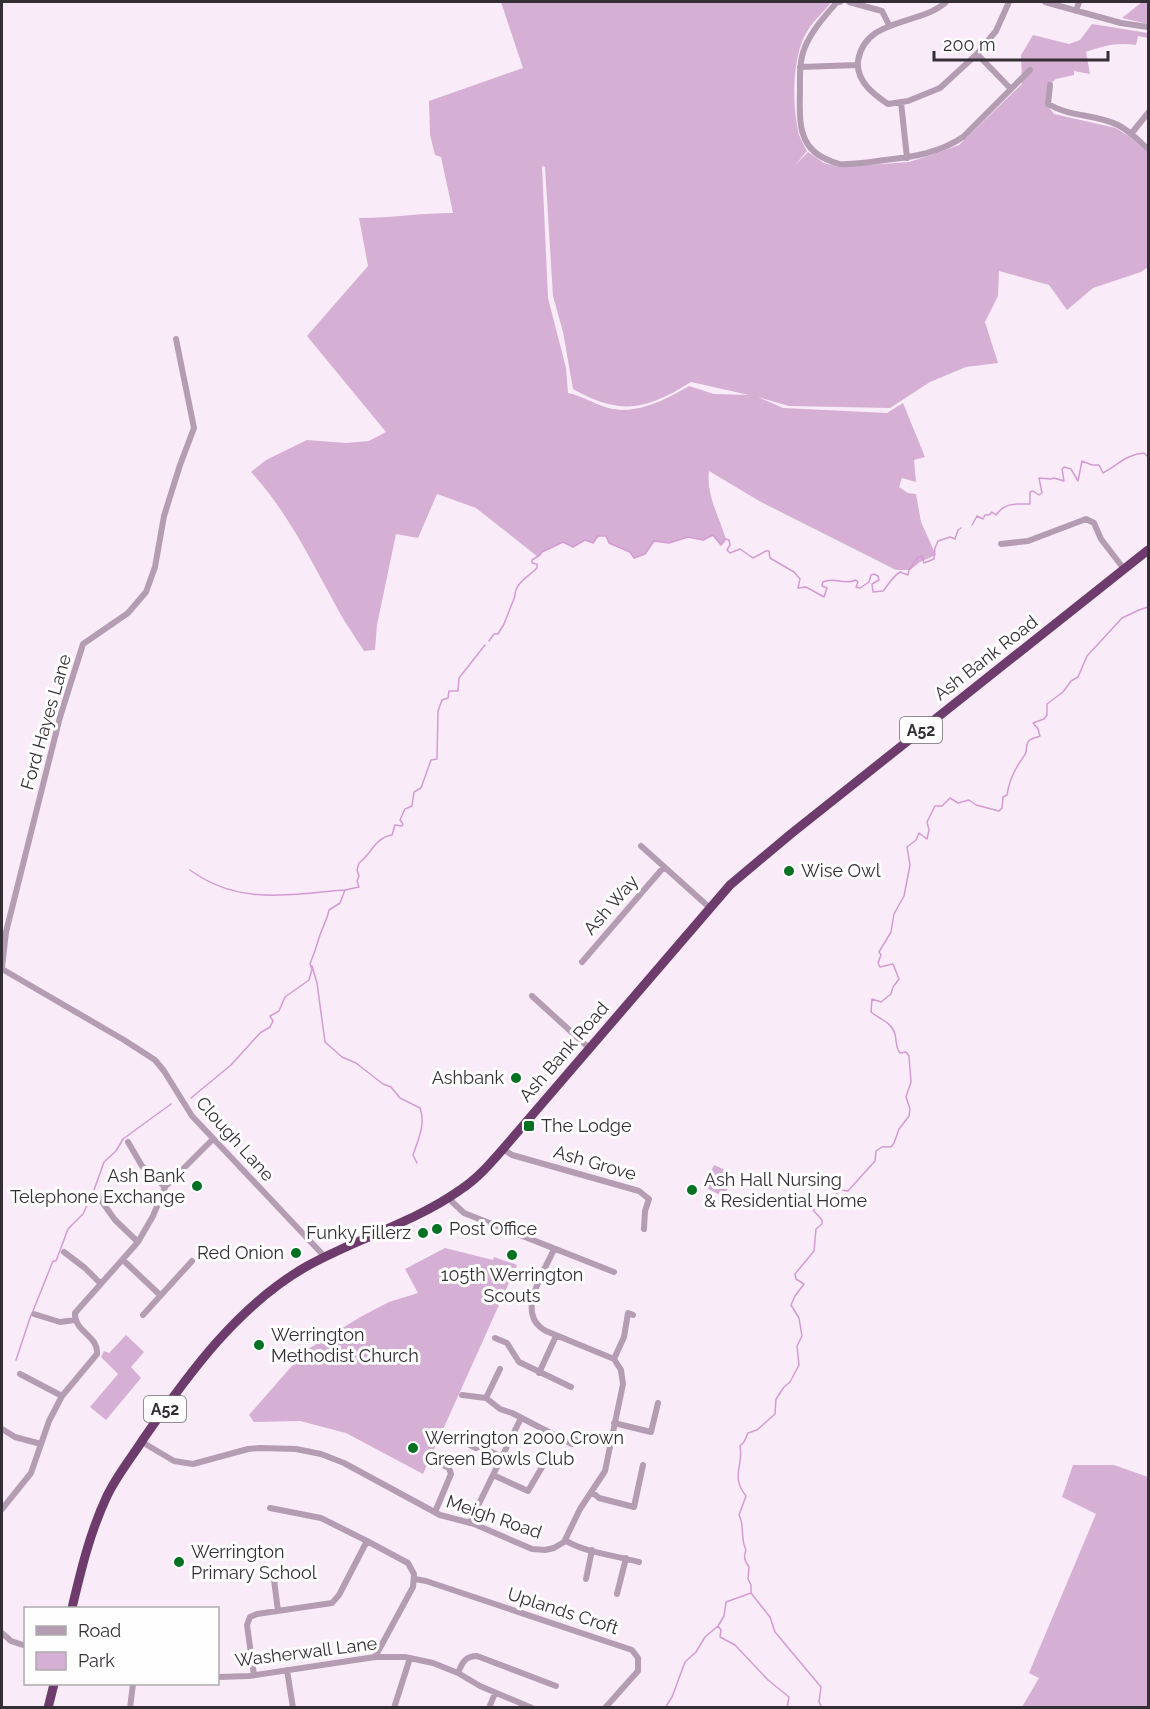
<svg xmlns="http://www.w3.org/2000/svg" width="1150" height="1709" viewBox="0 0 1150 1709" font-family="Raleway,sans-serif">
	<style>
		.green { fill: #d6afd4; fill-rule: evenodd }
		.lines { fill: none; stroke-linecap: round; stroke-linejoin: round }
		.stream { stroke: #d39bd2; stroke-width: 1.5 }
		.minor { stroke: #b49cb3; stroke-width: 6 }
		.highway { stroke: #6d3c6c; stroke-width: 9 }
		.poi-dot { fill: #047123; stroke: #fefefe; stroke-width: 2 }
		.labels { text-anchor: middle; stroke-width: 6; stroke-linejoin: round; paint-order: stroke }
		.shield { fill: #fefefe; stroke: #716d71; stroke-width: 1.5 }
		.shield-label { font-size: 16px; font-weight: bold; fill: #342f34 }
		.street-label { font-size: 18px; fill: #342f34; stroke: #fefefe }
		.poi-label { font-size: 18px; fill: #342f34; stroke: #fefefe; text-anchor: start }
	</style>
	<rect width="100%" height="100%" fill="#f9ecf8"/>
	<path class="green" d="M 501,2 L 831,2 C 825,11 814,20 808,30 C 792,54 792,102 798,130 C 799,137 804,145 807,151 L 795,165 L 808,152 L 824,163 L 838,167 L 909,162 L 934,154 L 959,145 L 1022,84 L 1021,55 L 1033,35 L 1069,44 L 1080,40 L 1092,24 L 1148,33 L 1148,38 L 1138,36 L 1136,45 C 1117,42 1103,46 1086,52 L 1090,74 L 1074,71 L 1074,75 L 1056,79 L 1050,84 L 1047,105 L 1054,114 L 1116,128 L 1130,137 L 1148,153 L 1148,267 L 1141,272 L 1093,288 L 1067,310 L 1049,285 L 999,271 L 998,296 L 985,322 L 998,363 L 966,367 L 930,382 L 890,408 L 789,406 L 758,397 L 783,408 L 887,413 L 903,403 L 925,457 L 914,460 L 916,482 L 902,478 L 899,487 L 908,493 L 916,494 L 921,522 L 936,555 L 920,562 L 910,570 L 896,570 L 761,502 L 709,471 C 706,494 719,517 726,539 L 721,545 L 713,536 L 703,540 L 688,537 L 669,543 L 654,541 L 645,554 L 634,558 L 630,552 L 609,543 L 606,536 C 597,533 598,539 593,543 L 585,540 L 573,547 L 563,542 L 542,552 L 538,557 L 476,508 L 437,494 L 418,538 L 396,534 L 377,625 L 375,650 L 364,651 C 354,635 343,620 335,604 C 309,557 287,511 251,472 L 266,460 L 307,440 L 346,443 L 369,441 L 386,432 L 307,336 L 368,266 L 359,218 C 391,218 421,213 453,213 L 441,157 L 435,155 L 430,135 L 429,101 L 523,68 ZM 542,166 L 545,167 L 553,296 L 563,332 L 573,389 C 621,416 646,410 691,382 L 749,395 L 714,394 L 689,386 C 665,400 637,415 608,408 C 595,404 582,396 568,393 L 566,368 L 548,298 Z
		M 1142,2 L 1148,2 L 1148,24 L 1122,18 Z
		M 714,1165 L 734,1174 L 724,1197 L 704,1187 Z
		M 445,1248 L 493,1260 L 494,1257 L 517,1265 L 423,1474 L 346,1433 L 300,1421 L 254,1422 L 249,1415 L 305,1351 L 362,1316 L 389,1302 L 418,1293 L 405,1269 Z
		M 126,1335 L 144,1352 L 131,1367 L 141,1378 L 106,1420 L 90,1407 L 118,1374 L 101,1357 L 104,1351 L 109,1353 Z
		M 1073,1465 L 1114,1465 L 1148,1477 L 1148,1707 L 1022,1707 L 1039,1678 L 1029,1673 L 1096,1514 L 1062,1497 Z"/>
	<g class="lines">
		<path class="stream" d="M 972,525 L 977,516 L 983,519 L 985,515 L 989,515 L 992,512 L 996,515 C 1005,502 1016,504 1030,504 L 1030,492 L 1033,491 L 1039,495 L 1042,493 L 1039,478 L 1051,479 L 1054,478 L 1064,481 L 1062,469 L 1064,467 L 1071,469 L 1078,481 L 1082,461 L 1092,465 L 1099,465 L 1103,473 C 1118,465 1127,454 1144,453 L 1148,457
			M 489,641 L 494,634 L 498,634 L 504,624 L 515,596 C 514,584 529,576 537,568 L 537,564 L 532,563 L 532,560 L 540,555 L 542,552 L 563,542 L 573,547 L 585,540 L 593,543 L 598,536 L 606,536 L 609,543 L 630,552 L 634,558 L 645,554 L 654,541 L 669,543 L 688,537 L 703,540 L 713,535 L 721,545 L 726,539 L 729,540 L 730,545 L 727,550 L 730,553 L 740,549 L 753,558 L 766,551 L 769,551 L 770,558 L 794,572 L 800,579 L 798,588 L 806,587 L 824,597 L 827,588 L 822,586 L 823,582 C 834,576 844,586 856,580 L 858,582 L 856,587 L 860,588 L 869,582 L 871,575 L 874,574 L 878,576 L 879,580 L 872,584 L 873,592 L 883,591 C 888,585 893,576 900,572 L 908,575 L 909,570 L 918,557 L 922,556 L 924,563 L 934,559 L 935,548 L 938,541 L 950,537 L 955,539 L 958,530 L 961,528
			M 190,870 C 239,906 289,894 345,890
			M 312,966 L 317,983 L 325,1042 L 342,1057 L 356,1063 L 383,1084 L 391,1087 L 400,1098 L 420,1108 C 426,1124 418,1140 413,1155 L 417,1163
			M 191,1098 L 231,1065 L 260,1033 L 270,1027 L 273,1021 L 270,1016 L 279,1011 L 285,997 L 309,980 L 312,969 L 310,964 C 314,954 317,945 320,935 C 323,926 327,920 329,910 L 340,903 L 345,890 L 359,887 L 357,881 L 359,876 L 357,870 L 359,863 C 372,854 374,838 392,835 L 395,825 L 402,826 L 403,824 L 400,820 L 405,809 L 412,806 L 414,792 L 421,788 L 431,760 L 437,759 L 438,711 L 442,700 L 448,698 L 449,691 L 458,691 L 459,678 L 485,645
			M 33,1311 L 53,1261 L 56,1261 L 68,1229 L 83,1214 L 93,1193 L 104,1162 L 116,1151 L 123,1139 L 171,1104
			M 16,1360 L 31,1315
			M 751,1593 L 751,1585 L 748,1579 L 749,1567 C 745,1561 743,1558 746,1550 C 740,1539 745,1526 739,1515 L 746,1496 C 730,1476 744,1466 740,1446 L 744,1442 L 748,1433 L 757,1430 L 775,1414 L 776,1399 L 784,1387 L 790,1382 L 799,1365 L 797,1346 L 802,1336 L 799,1318 L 791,1305 L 795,1296 L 804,1284 L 796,1279 L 795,1274 L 814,1251 L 816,1229 L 822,1224 L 822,1220 L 813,1210 L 820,1205 L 825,1195 L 834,1196 L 841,1190 L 848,1191 L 875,1161 L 876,1151 L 882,1147 L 891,1147 L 894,1143 L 899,1129 L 909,1116 L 910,1109 L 906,1097 L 911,1082 L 909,1056 L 906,1052 L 900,1053 C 895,1046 897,1042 895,1034 C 892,1022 879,1019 871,1012 L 872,999 L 881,1002 L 891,994 L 893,987 L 899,979 L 893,964 L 880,967 L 878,963 L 881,955 L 879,952 L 891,932 L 894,914 L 904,896 L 910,865 L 907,847 L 916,840 L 919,833 L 927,839 L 929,830 L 927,822 L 935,806 L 942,806 L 950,798 L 958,803 L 969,800 L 976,805 L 999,811 L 1002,808 L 1003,797 L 1007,795 C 1009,780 1016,767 1024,756 C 1028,752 1025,747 1028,742 C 1030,738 1036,738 1040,736 L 1038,729 L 1033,723 L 1044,719 L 1047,715 L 1047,704 L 1063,692 L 1071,681 L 1078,677 L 1087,656 L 1122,618 L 1139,610 L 1148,607
			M 751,1593 L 770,1617 L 775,1632 L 821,1687 L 819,1702 L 822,1708
			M 718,1626 L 721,1630 L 720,1637 L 735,1645 L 768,1680 L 789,1697 L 787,1708
			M 665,1708 L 672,1697 L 685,1662 L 696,1652 L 705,1637 L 718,1626 L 724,1616 L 726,1602 L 751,1593"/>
		<path class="minor" d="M 840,2 L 837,2 C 825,16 812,30 805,47 C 799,61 800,77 800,92 C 799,119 798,147 826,159 C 830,161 835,163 839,164 C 854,165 871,162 885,160 C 913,157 939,153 963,137 L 1030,70
			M 849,2 L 882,11 L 889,25
			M 946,2 C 920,26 865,17 858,61 C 856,81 873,94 888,104 L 908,101 L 940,88 L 977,54 L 996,31 L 1009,2
			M 1045,2 L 1121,23 L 1148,27
			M 1076,11 L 1079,2
			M 977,54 L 1011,89
			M 800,67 L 858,65
			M 1050,85 L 1048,104 C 1070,117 1096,114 1118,125 C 1130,131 1139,141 1148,149
			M 901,102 L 907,158
			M 1131,134 L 1148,113
			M 1001,544 L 1028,541 L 1086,519 L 1094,523 L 1101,539 L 1124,569
			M 641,846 L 710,908
			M 582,962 L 663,868
			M 2,967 L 6,932 L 60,717 L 83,644 L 128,613 L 146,592 L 155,567 L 164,516 L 180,465 L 194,428 L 176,339
			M 2,969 L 124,1040 L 155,1060 L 164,1071 L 192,1116 L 325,1257
			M 532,996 L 589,1048
			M 128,1142 L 142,1166 L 165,1187
			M 503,1149 L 512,1155 L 639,1191 L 649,1199 L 645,1211 L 644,1229
			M 98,1196 L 115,1220 L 138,1242
			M 448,1198 L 464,1213 L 614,1272
			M 64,1252 L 85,1268 L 100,1283
			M 123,1260 L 160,1295
			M 34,1314 L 60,1322 L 75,1320
			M 143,1315 L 192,1261
			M 495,1338 L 507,1343 L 519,1362 L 571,1387
			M 614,1359 L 624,1337 L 628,1313 L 633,1315
			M 539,1373 L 556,1336
			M 20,1374 L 62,1396
			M 462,1395 L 486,1398 L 500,1409 L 512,1413 L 572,1444 L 575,1439
			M 486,1398 L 500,1369
			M 614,1423 L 651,1432 L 658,1403
			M 2,1429 L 15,1437 L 41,1444
			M 460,1440 L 476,1448 L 479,1446 L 502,1457
			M 142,1442 L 174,1461 L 193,1464 L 248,1449 L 260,1448 L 296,1449 L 321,1454 L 344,1463 L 440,1515 L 474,1524 L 532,1549 L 545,1550 L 554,1548 L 564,1542 L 580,1509 L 605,1471 L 623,1384 L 621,1370 L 614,1359 L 546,1331 C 514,1314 544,1273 554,1249
			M 493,1475 L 528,1491 L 545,1462
			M 592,1492 L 599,1498 L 634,1507 L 643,1465
			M 270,1508 L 321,1518 L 367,1541
			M 2,1509 L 31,1473 L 49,1421 L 62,1396 L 97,1354 C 99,1336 74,1332 75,1313 L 138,1242 L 153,1216 L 165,1187 L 213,1139
			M 435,1512 L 451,1474 L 449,1468 L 439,1463
			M 470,1522 L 521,1418
			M 565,1540 C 582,1552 618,1556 639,1562
			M 273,1572 L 278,1611
			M 266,1573 L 279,1571
			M 415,1579 L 426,1581 L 632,1650 L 638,1658 L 638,1671 L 605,1708
			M 586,1579 L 592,1550
			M 617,1594 L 626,1558
			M 2,1633 L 11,1641 L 26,1646
			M 287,1670 L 293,1708
			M 458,1673 C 462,1663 465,1656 477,1656 L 556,1686
			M 254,1675 L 247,1625 L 250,1617 L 257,1614 L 332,1603 L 339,1595 L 367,1541 L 408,1563 L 414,1574 L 413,1587 L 375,1657
			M 218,1677 L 249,1676 L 375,1657 L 405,1657 L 433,1663 L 458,1673 L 480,1686 L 532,1708
			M 130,1708 L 133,1684
			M 394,1708 L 410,1658
			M 489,1708 L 495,1693"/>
		<path class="highway" d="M 72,1608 C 81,1570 90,1532 107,1496 C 117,1475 132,1457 144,1438 C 189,1373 239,1304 309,1265 C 358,1238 415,1222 460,1190 C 477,1179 490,1164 503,1149 L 730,885 L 792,833 L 1148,550
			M 48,1708 L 54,1684"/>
	</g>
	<g class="poi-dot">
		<circle cx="789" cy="871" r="6"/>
		<circle cx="516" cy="1078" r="6"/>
		<rect x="523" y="1120" width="12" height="12" rx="3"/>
		<circle cx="197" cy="1186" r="6"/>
		<circle cx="692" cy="1190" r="6"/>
		<circle cx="437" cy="1229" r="6"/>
		<circle cx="423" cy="1233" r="6"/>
		<circle cx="296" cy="1253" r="6"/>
		<circle cx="512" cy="1255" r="6"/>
		<circle cx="259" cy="1345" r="6"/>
		<circle cx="413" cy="1448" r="6"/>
		<circle cx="179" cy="1562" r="6"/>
	</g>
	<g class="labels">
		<g class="shield">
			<rect x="900" y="717" width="42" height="26" rx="4.5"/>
			<rect x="144" y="1396" width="42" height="26" rx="4.5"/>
		</g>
		<g class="shield-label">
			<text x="921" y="736">A52</text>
			<text x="165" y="1415">A52</text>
		</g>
		<g class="street-label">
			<text transform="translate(986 658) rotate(-38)" y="6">Ash Bank Road</text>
			<text transform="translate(46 722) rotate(-74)" y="6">Ford Hayes Lane</text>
			<text transform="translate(611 905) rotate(-49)" y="6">Ash Way</text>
			<text transform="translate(564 1052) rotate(-49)" y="6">Ash Bank Road</text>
			<text transform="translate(235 1139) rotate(48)" y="6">Clough Lane</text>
			<text transform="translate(595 1163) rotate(16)" y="6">Ash Grove</text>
			<text transform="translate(494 1517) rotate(19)" y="6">Meigh Road</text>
			<text transform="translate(563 1611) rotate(18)" y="6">Uplands Croft</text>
			<text transform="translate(306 1652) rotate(-7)" y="6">Washerwall Lane</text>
		</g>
		<g class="poi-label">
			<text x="801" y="877">Wise Owl</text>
			<text x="504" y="1084" text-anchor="end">Ashbank</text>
			<text x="541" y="1132">The Lodge</text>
			<text x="185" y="1182" text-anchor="end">Ash Bank<tspan x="185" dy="21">Telephone Exchange</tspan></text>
			<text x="704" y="1186">Ash Hall Nursing<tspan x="704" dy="21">&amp; Residential Home</tspan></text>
			<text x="449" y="1235">Post Office</text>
			<text x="411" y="1239" text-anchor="end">Funky Fillerz</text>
			<text x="284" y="1259" text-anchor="end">Red Onion</text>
			<text x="512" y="1281" text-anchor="middle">105th Werrington<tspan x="512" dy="21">Scouts</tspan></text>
			<text x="271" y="1341">Werrington<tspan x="271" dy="21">Methodist Church</tspan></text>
			<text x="425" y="1444">Werrington 2000 Crown<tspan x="425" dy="21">Green Bowls Club</tspan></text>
			<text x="191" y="1558">Werrington<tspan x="191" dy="21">Primary School</tspan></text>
		</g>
	</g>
	<rect width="1150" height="1709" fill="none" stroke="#342f34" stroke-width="6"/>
	<rect x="24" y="1607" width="195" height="78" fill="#fefefe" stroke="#adabad" stroke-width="1.5"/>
	<rect x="36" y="1626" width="30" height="9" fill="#b49cb3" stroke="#adabad" stroke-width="1.5"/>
	<text x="78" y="1637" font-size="18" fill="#342f34">Road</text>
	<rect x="36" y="1652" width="30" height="18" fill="#d6afd4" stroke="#adabad" stroke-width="1.5"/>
	<text x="78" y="1667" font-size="18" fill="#342f34">Park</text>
	<path d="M934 51v9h174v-9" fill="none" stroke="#342f34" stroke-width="3"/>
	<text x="943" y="51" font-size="18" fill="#342f34" stroke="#fefefe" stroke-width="4.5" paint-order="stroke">200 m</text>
</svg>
